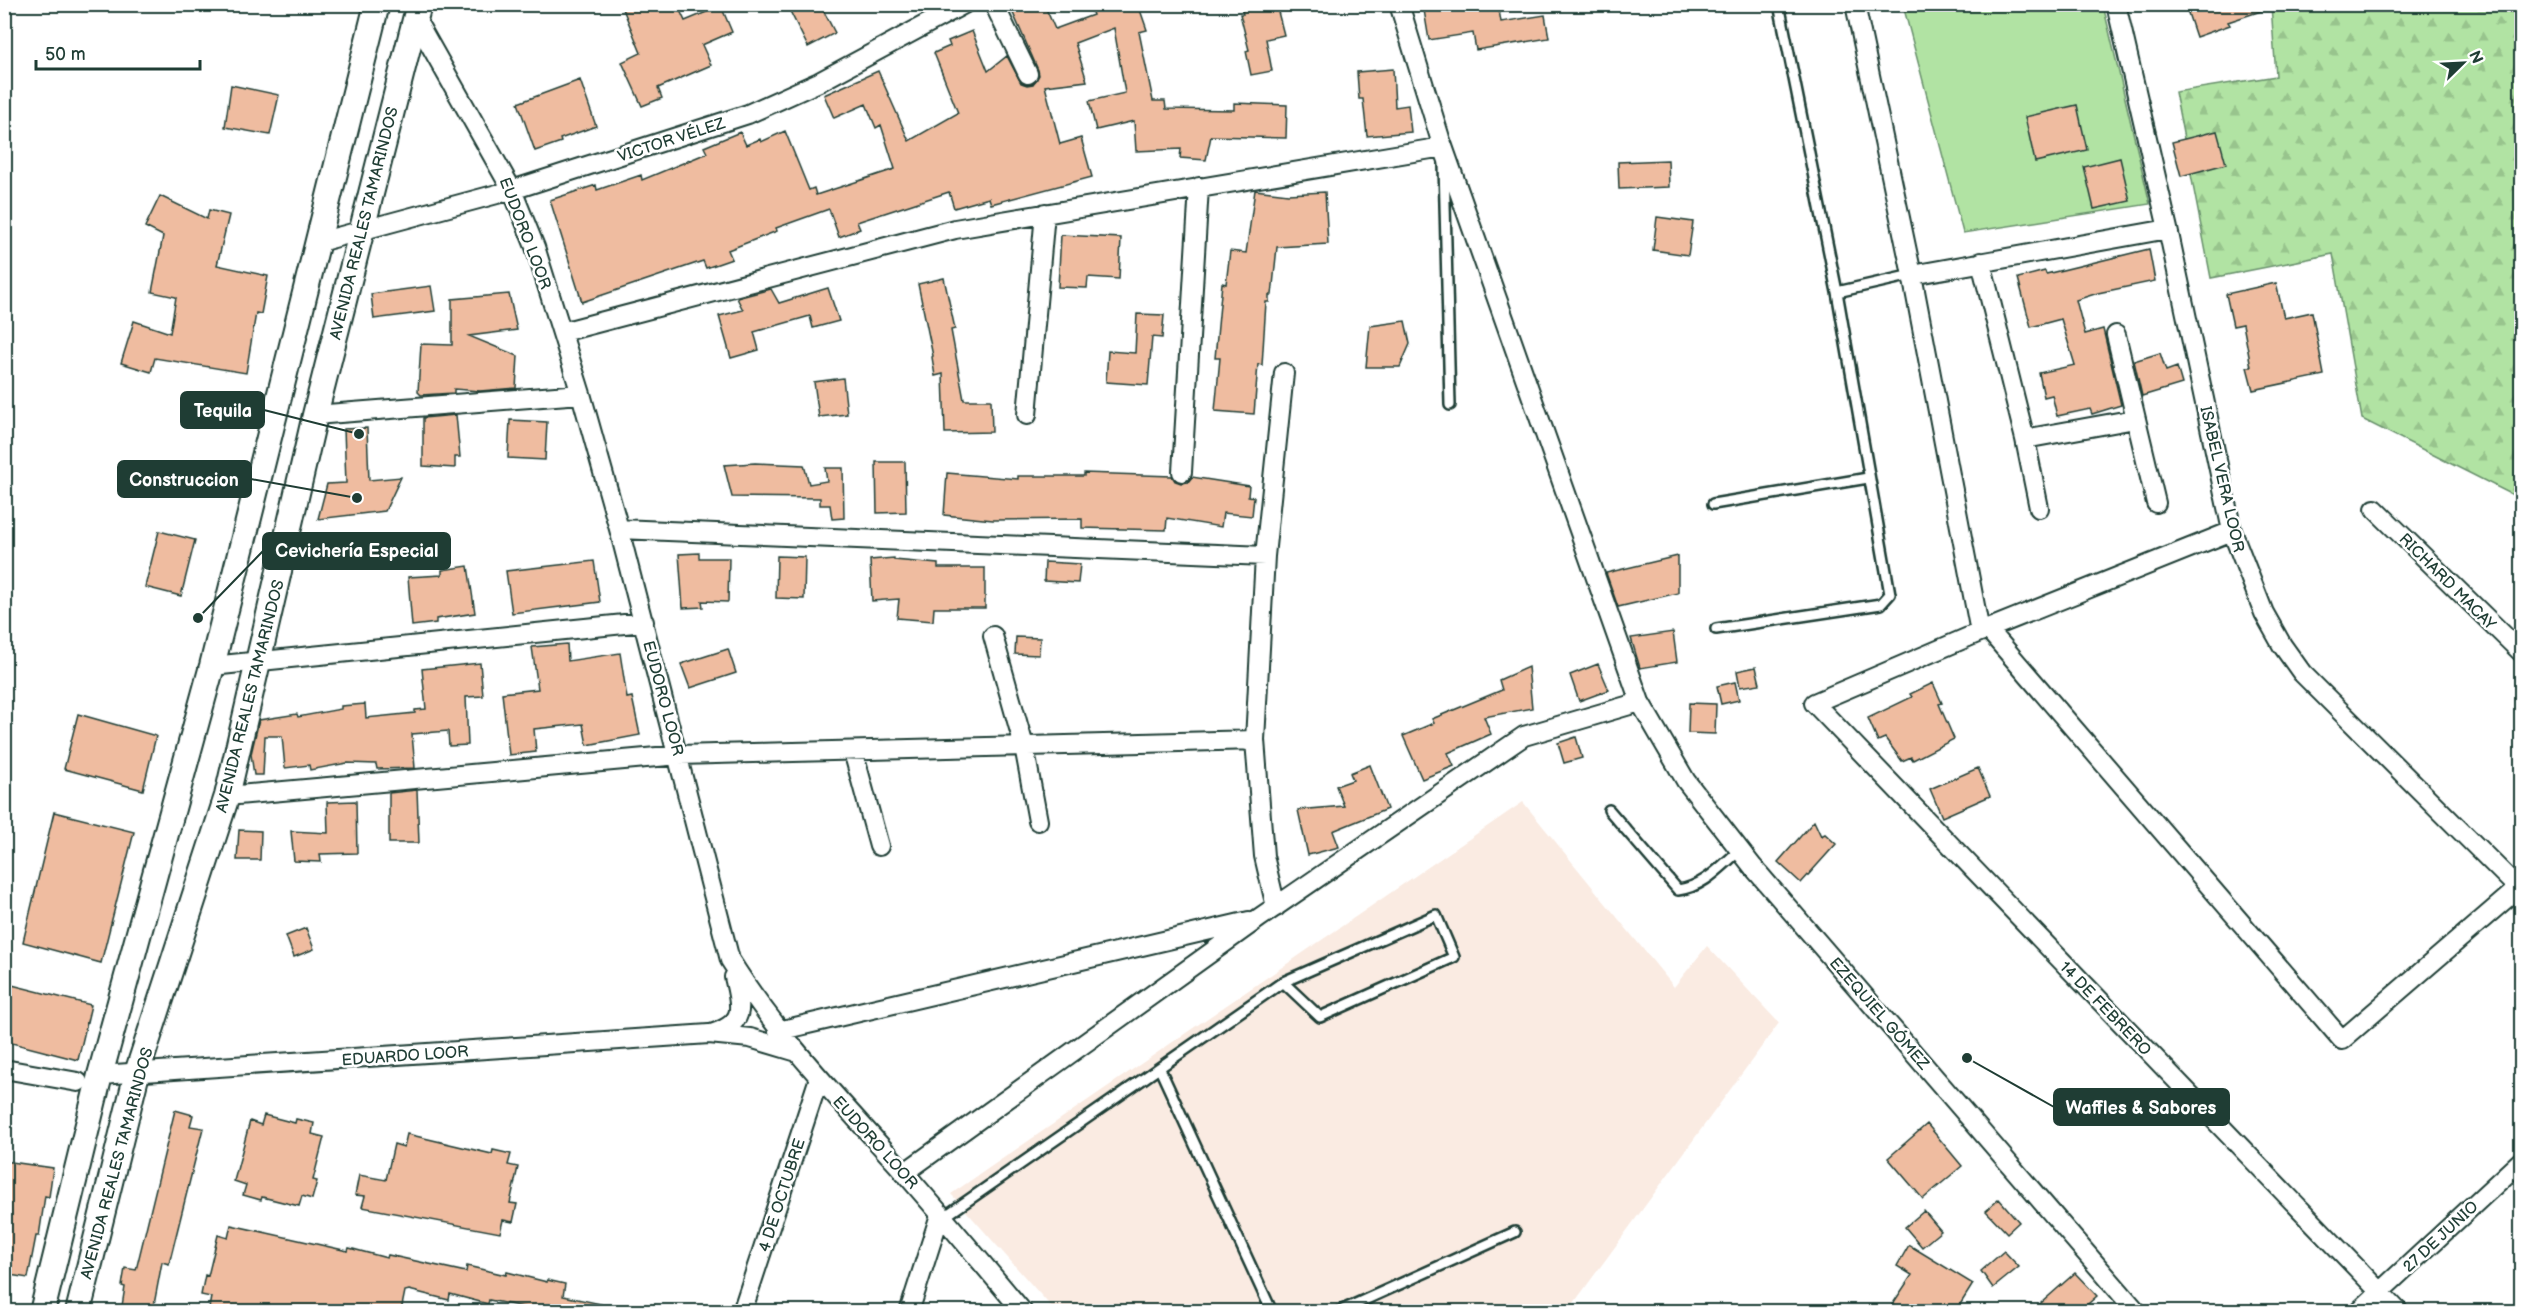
<svg xmlns="http://www.w3.org/2000/svg" width="2526" height="1316" viewBox="0 0 2526 1316" font-family="'Balsamiq Sans',sans-serif">
	<style>
		.built { fill: #faebe2 }
		.grass { fill: #b1e3a3; stroke: #68906c; stroke-width: 1.5 }
		.forest { fill: url(#forest-firs); stroke: #68906c; stroke-width: 1.5 }
		.building { fill: #efbca0; stroke: #1f3d34; stroke-width: 1.5 }
		.lines { fill: none; stroke-linecap: round; stroke-linejoin: round }
		.service-casing { stroke: #1f3d34; stroke-width: 14 }
		.minor-casing { stroke: #1f3d34; stroke-width: 22 }
		.secondary-casing { stroke: #1f3d34; stroke-width: 28 }
		.service { stroke: #fff; stroke-width: 9 }
		.minor { stroke: #fff; stroke-width: 18 }
		.secondary { stroke: #fff; stroke-width: 24 }
		.labels { text-anchor: middle; stroke-width: 5; stroke-linejoin: round; paint-order: stroke }
		.street-label { font-size: 16px; fill: #1f3d34; stroke: #fff }
		.leader { fill: none; stroke: #1f3d34; stroke-width: 2 }
		.callout-dot { fill: #1f3d34; stroke: #fff; stroke-width: 2 }
		.callout { fill: #1f3d34; stroke: #1f3d34; stroke-width: 2 }
		.callout-label { font-size: 18px; text-anchor: middle; font-weight: bold; fill: #fff }
	</style>
	<defs>
		<pattern id="forest-firs" width="22" height="20" patternUnits="userSpaceOnUse" patternTransform="scale(1.5)"><rect width="22" height="20" fill="#b1e3a3"/><path d="M5 1l3.5 6h-7zM16 11l3.5 6h-7z" fill="#98c48d"/></pattern>
	</defs>
	<rect width="100%" height="100%" fill="#fff"/>
	<filter id="ink" filterUnits="userSpaceOnUse"><feTurbulence type="fractalNoise" baseFrequency=".0167" numOctaves="2"/><feDisplacementMap in="SourceGraphic" scale="12" xChannelSelector="R" yChannelSelector="G"/><feConvolveMatrix kernelMatrix="1 2 1 2 8 2 1 2 1" color-interpolation-filters="sRGB"/></filter>
	<g filter="url(#ink)">
		<path class="built" d="M 1523,802 L 1674,987 L 1707,946 L 1779,1023 L 1568,1311 L 1055,1311 L 951,1194 Z"/>
		<path class="grass" d="M 1903,5 L 2103,5 L 2150,204 L 1963,233 Z"/>
		<path class="forest" d="M 2271,5 L 2521,5 L 2521,499 L 2362,419 L 2333,254 L 2211,278 L 2175,92 L 2276,76 Z"/>
		<path class="building" d="M 621,4 L 677,4 L 685,21 L 721,6 L 732,32 L 702,45 L 711,65 L 658,88 L 662,98 L 642,106 L 622,62 L 641,53 Z
			M 800,4 L 820,4 L 835,33 L 808,47 L 789,9 Z
			M 1009,4 L 1044,4 L 1055,29 L 1093,15 L 1089,4 L 1138,4 L 1147,30 L 1139,32 L 1153,101 L 1165,101 L 1166,109 L 1234,110 L 1234,103 L 1287,105 L 1286,138 L 1211,136 L 1206,160 L 1180,158 L 1181,149 L 1136,151 L 1134,121 L 1096,130 L 1089,101 L 1125,93 L 1114,28 L 1075,43 L 1087,81 L 1045,86 L 1060,144 L 1081,138 L 1092,177 L 991,204 L 989,198 L 954,208 L 949,192 L 857,222 L 860,229 L 839,237 L 829,209 L 776,228 L 777,231 L 728,250 L 732,259 L 706,268 L 703,261 L 582,302 L 550,200 L 596,185 L 597,190 L 641,175 L 642,180 L 707,153 L 704,147 L 740,132 L 746,145 L 760,139 L 761,142 L 785,131 L 809,190 L 814,188 L 816,195 L 895,169 L 881,125 L 876,128 L 866,104 L 834,118 L 824,95 L 878,71 L 909,141 L 958,113 L 934,53 L 950,46 L 948,41 L 972,31 L 988,71 L 1007,56 L 1021,83 L 1027,85 L 1033,84 L 1039,75 L 1038,70 Z
			M 1240,4 L 1276,4 L 1284,35 L 1266,39 L 1272,71 L 1251,75 L 1246,51 L 1249,50 L 1240,14 L 1243,14 Z
			M 1423,4 L 1498,4 L 1501,22 L 1545,15 L 1549,38 L 1476,50 L 1473,33 L 1429,40 Z
			M 2185,4 L 2269,4 L 2270,8 L 2228,22 L 2230,25 L 2196,37 Z
			M 1393,69 L 1395,107 L 1408,105 L 1411,132 L 1367,136 L 1363,99 L 1359,99 L 1357,72 Z
			M 580,80 L 596,126 L 560,139 L 561,142 L 535,151 L 518,103 Z
			M 231,85 L 279,95 L 270,135 L 225,127 Z
			M 2077,105 L 2087,150 L 2035,162 L 2025,117 Z
			M 2217,131 L 2226,164 L 2181,176 L 2172,142 Z
			M 2120,158 L 2130,201 L 2094,209 L 2084,167 Z
			M 1668,160 L 1669,187 L 1619,189 L 1618,162 Z
			M 1255,190 L 1288,194 L 1325,192 L 1328,244 L 1277,247 L 1272,295 L 1269,295 L 1269,302 L 1266,302 L 1262,365 L 1258,364 L 1254,414 L 1215,411 L 1220,358 L 1215,358 L 1222,283 L 1226,284 L 1230,251 L 1246,253 Z
			M 160,196 L 207,219 L 209,210 L 229,215 L 217,265 L 268,276 L 261,314 L 256,313 L 246,373 L 155,358 L 151,372 L 121,363 L 134,321 L 170,333 L 176,297 L 152,292 L 163,236 L 145,227 Z
			M 1657,217 L 1693,222 L 1688,255 L 1653,250 Z
			M 1061,235 L 1121,238 L 1119,279 L 1088,277 L 1087,288 L 1058,287 Z
			M 2149,249 L 2155,281 L 2098,293 L 2076,300 L 2085,334 L 2103,329 L 2121,405 L 2092,414 L 2090,409 L 2057,416 L 2052,395 L 2044,397 L 2039,373 L 2075,365 L 2061,319 L 2031,327 L 2018,278 L 2045,271 L 2046,274 Z
			M 944,278 L 955,329 L 951,330 L 964,400 L 991,400 L 992,432 L 945,433 L 943,374 L 935,376 L 932,357 L 933,356 L 918,284 Z
			M 2276,283 L 2284,318 L 2312,312 L 2324,375 L 2253,390 L 2247,367 L 2251,367 L 2243,324 L 2233,326 L 2226,294 Z
			M 431,286 L 435,311 L 374,319 L 371,294 Z
			M 828,288 L 839,321 L 813,328 L 810,316 L 754,332 L 759,350 L 731,358 L 719,316 L 743,310 L 737,298 L 771,289 L 779,303 Z
			M 509,294 L 517,330 L 469,336 L 518,356 L 516,388 L 480,391 L 454,389 L 454,393 L 421,395 L 418,392 L 421,344 L 452,345 L 452,299 Z
			M 1137,314 L 1164,315 L 1162,338 L 1152,337 L 1148,385 L 1106,382 L 1108,351 L 1135,353 Z
			M 1405,321 L 1410,344 L 1400,367 L 1366,367 L 1370,326 Z
			M 2160,353 L 2166,371 L 2177,367 L 2182,384 L 2142,396 L 2134,361 Z
			M 843,378 L 847,414 L 819,417 L 814,382 Z
			M 456,415 L 460,457 L 455,457 L 455,468 L 423,466 L 423,418 Z
			M 510,420 L 547,422 L 545,460 L 508,458 Z
			M 367,428 L 369,480 L 401,477 L 385,511 L 318,519 L 327,484 L 346,483 L 344,429 Z
			M 876,462 L 905,462 L 906,512 L 877,513 Z
			M 755,463 L 804,465 L 809,484 L 827,481 L 825,468 L 843,468 L 844,518 L 832,519 L 830,505 L 820,505 L 820,498 L 732,497 L 724,465 Z
			M 947,473 L 1018,479 L 1018,476 L 1084,476 L 1084,473 L 1172,476 L 1175,481 L 1181,483 L 1188,482 L 1192,477 L 1249,486 L 1248,496 L 1254,497 L 1252,516 L 1223,513 L 1221,527 L 1167,518 L 1166,530 L 1082,528 L 1082,519 L 993,520 L 944,515 Z
			M 159,531 L 195,540 L 181,596 L 145,587 Z
			M 699,553 L 699,558 L 729,558 L 728,602 L 702,601 L 703,607 L 683,608 L 679,554 Z
			M 777,556 L 805,557 L 804,599 L 776,598 Z
			M 1678,556 L 1678,593 L 1618,607 L 1606,573 Z
			M 894,558 L 894,560 L 938,564 L 938,568 L 985,568 L 985,608 L 934,608 L 933,621 L 897,618 L 899,599 L 872,601 L 870,560 Z
			M 594,561 L 600,602 L 512,613 L 506,571 Z
			M 1045,562 L 1080,564 L 1078,583 L 1044,581 Z
			M 468,566 L 475,613 L 436,619 L 436,623 L 412,626 L 408,577 L 442,575 L 442,570 Z
			M 1673,632 L 1677,662 L 1640,668 L 1631,638 Z
			M 1016,637 L 1040,638 L 1039,655 L 1015,654 Z
			M 567,644 L 568,661 L 620,653 L 627,698 L 632,697 L 640,735 L 587,745 L 583,724 L 534,729 L 536,752 L 509,755 L 502,693 L 538,689 L 532,647 Z
			M 728,649 L 736,673 L 690,688 L 681,664 Z
			M 480,663 L 483,696 L 466,697 L 468,745 L 449,746 L 448,731 L 412,734 L 415,768 L 377,769 L 376,764 L 347,763 L 310,770 L 309,765 L 285,768 L 282,736 L 265,736 L 263,775 L 254,775 L 251,754 L 259,720 L 297,714 L 298,717 L 341,709 L 341,706 L 365,704 L 366,718 L 415,713 L 415,710 L 426,709 L 422,669 Z
			M 1598,664 L 1609,690 L 1579,701 L 1570,675 Z
			M 1528,667 L 1532,708 L 1484,717 L 1491,734 L 1448,753 L 1454,766 L 1422,779 L 1403,736 L 1434,723 L 1432,719 L 1502,690 L 1499,680 Z
			M 1756,667 L 1760,684 L 1740,687 L 1737,671 Z
			M 1735,682 L 1739,700 L 1721,704 L 1717,686 Z
			M 1933,683 L 1942,703 L 1939,704 L 1954,739 L 1913,760 L 1911,757 L 1902,761 L 1885,738 L 1878,741 L 1868,718 L 1912,697 L 1910,694 Z
			M 1689,703 L 1716,704 L 1715,734 L 1688,733 Z
			M 78,714 L 156,736 L 143,790 L 64,769 Z
			M 1576,737 L 1582,758 L 1564,763 L 1558,743 Z
			M 1370,765 L 1387,809 L 1333,831 L 1339,847 L 1308,855 L 1298,810 L 1344,806 L 1336,786 L 1353,780 L 1350,773 Z
			M 1978,768 L 1990,796 L 1942,817 L 1930,789 Z
			M 417,790 L 419,843 L 389,843 L 389,793 Z
			M 356,801 L 357,853 L 320,854 L 321,862 L 294,861 L 291,831 L 328,833 L 327,802 Z
			M 54,812 L 134,832 L 101,963 L 23,942 Z
			M 1814,821 L 1821,836 L 1825,834 L 1836,844 L 1801,883 L 1778,862 Z
			M 239,830 L 261,831 L 260,860 L 237,860 Z
			M 306,928 L 314,949 L 294,957 L 286,936 Z
			M 12,985 L 91,1005 L 78,1060 L 4,1041 L 4,1013 Z
			M 175,1110 L 193,1115 L 190,1126 L 203,1128 L 169,1264 L 162,1262 L 153,1310 L 122,1306 L 125,1287 L 122,1286 L 125,1268 L 136,1270 Z
			M 264,1115 L 295,1123 L 296,1119 L 314,1123 L 312,1134 L 324,1137 L 313,1180 L 317,1181 L 312,1199 L 302,1196 L 299,1206 L 262,1197 L 261,1200 L 243,1195 L 246,1185 L 234,1181 L 250,1121 L 261,1125 Z
			M 1927,1124 L 1962,1166 L 1923,1199 L 1888,1158 Z
			M 407,1134 L 492,1154 L 493,1150 L 511,1154 L 508,1165 L 518,1167 L 510,1203 L 517,1204 L 513,1222 L 503,1220 L 500,1233 L 362,1207 L 365,1196 L 355,1195 L 359,1175 L 386,1180 L 394,1144 L 404,1147 Z
			M 4,1161 L 53,1168 L 49,1197 L 45,1196 L 39,1236 L 36,1236 L 28,1278 L 4,1274 Z
			M 1999,1199 L 2019,1222 L 2007,1233 L 1986,1211 Z
			M 1924,1211 L 1941,1231 L 1922,1247 L 1905,1227 Z
			M 231,1225 L 348,1251 L 349,1248 L 387,1258 L 388,1255 L 466,1272 L 467,1266 L 506,1275 L 507,1272 L 547,1282 L 547,1280 L 565,1284 L 563,1296 L 601,1304 L 600,1311 L 543,1311 L 489,1300 L 488,1304 L 450,1294 L 449,1300 L 409,1290 L 405,1291 L 401,1311 L 288,1311 L 269,1307 L 268,1311 L 224,1311 L 209,1308 L 211,1297 L 201,1295 L 205,1275 L 208,1276 L 218,1235 L 228,1238 Z
			M 1909,1245 L 1973,1284 L 1956,1311 L 1888,1311 L 1912,1275 L 1897,1266 Z
			M 2004,1251 L 2019,1267 L 1993,1288 L 1981,1271 Z
			M 2075,1273 L 2097,1296 L 2080,1311 L 2032,1311 Z"/>
		<g class="lines">
			<defs>
				<path id="service" d="M 1444,164 L 1450,405
					M 1837,292 L 1912,275
					M 1713,504 L 1868,478
					M 1716,629 L 1881,604 L 1890,594 L 1837,292 L 1779,4
					M 1609,810 L 1678,890 C 1704,887 1721,866 1740,850
					M 1160,1069 L 1272,1312
					M 944,1217 L 1283,982 L 1436,915 L 1454,957 L 1320,1017 L 1283,982
					M 1338,1312 L 1515,1232"/>
				<path id="minor" d="M 994,4 L 1028,74
					M 1399,4 L 1440,138 L 1640,702 L 1686,781 L 1753,867 L 2137,1312
					M 1855,4 L 1912,275 L 1980,632 L 1988,629 L 2342,1040 L 2522,885
					M 2116,4 L 2168,229 L 2232,531 L 2264,613 L 2282,645 L 2302,673 L 2522,892
					M 415,18 L 512,190 L 535,247 L 581,394 L 619,529 L 730,960 C 780,1040 842,1102 904,1172 C 944,1218 984,1265 1023,1312
					M 319,242 L 512,190 L 748,114 L 819,82 L 964,4
					M 1981,262 L 2025,439 L 2039,508
					M 1912,275 L 2168,229
					M 562,332 L 955,229 L 1443,147
					M 2116,335 L 2156,503
					M 315,415 L 581,394
					M 1027,415 L 1045,213
					M 2025,439 L 2135,419
					M 1182,472 L 1199,187
					M 2375,509 L 2522,653
					M 619,529 L 1265,556
					M 2232,531 L 1980,632 L 1814,703 L 2399,1312
					M 993,636 L 1024,746 L 1038,821
					M 212,666 L 644,622
					M 1247,741 L 1255,740 L 1265,556 L 1284,373
					M 853,751 L 879,846
					M 227,796 L 679,755 L 1255,740 L 1264,856 L 1276,907
					M 778,1031 L 1249,921
					M 711,1034 C 747,1023 741,1007 734,977
					M 4,1069 L 78,1082
					M 100,1075 L 709,1034 L 750,1038 L 794,1051
					M 904,1173 L 1259,918 L 1524,736 L 1640,702
					M 742,1312 L 819,1078
					M 909,1312 L 940,1215
					M 2358,1312 L 2522,1160"/>
				<path id="secondary" d="M 42,1312 L 100,1075 L 212,666 L 377,4
					M 78,1312 L 137,1073 L 227,796 L 315,415 L 419,4"/>
			</defs>
			<use href="#service" class="service-casing"/>
			<use href="#minor" class="minor-casing"/>
			<use href="#secondary" class="secondary-casing"/>
			<use href="#service" class="service"/>
			<use href="#minor" class="minor"/>
			<use href="#secondary" class="secondary"/>
		</g>
	</g>
	<g class="labels">
		<g class="street-label">
			<text transform="translate(671 139) rotate(-18)" y="6">VICTOR VÉLEZ</text>
			<text transform="translate(363 223) rotate(-76)" y="6">AVENIDA REALES TAMARINDOS</text>
			<text transform="translate(526 233) rotate(69)" y="6">EUDORO LOOR</text>
			<text transform="translate(2223 479) rotate(77)" y="6">ISABEL VERA LOOR</text>
			<text transform="translate(2448 581) rotate(45)" y="6">RICHARD MACAY</text>
			<text transform="translate(249 696) rotate(-76)" y="6">AVENIDA REALES TAMARINDOS</text>
			<text transform="translate(664 698) rotate(75)" y="6">EUDORO LOOR</text>
			<text transform="translate(2106 1008) rotate(46)" y="6">14 DE FEBRERO</text>
			<text transform="translate(1880 1013) rotate(49)" y="6">EZEQUIEL GÓMEZ</text>
			<text transform="translate(405 1055) rotate(-4)" y="6">EDUARDO LOOR</text>
			<text transform="translate(876 1142) rotate(48)" y="6">EUDORO LOOR</text>
			<text transform="translate(116 1163) rotate(-75)" y="6">AVENIDA REALES TAMARINDOS</text>
			<text transform="translate(781 1195) rotate(-72)" y="6">4 DE OCTUBRE</text>
			<text transform="translate(2440 1236) rotate(-43)" y="6">27 DE JUNIO</text>
		</g>
	</g>
	<path class="leader" d="M359 434L264 410M357 498L251 479M198 618L263 551M1967 1058L2054 1107"/>
	<g class="callout-dot">
		<circle cx="359" cy="434" r="6"/>
		<circle cx="357" cy="498" r="6"/>
		<circle cx="198" cy="618" r="6"/>
		<circle cx="1967" cy="1058" r="6"/>
	</g>
	<g class="callout">
		<rect x="181" y="392" width="83" height="36" rx="6"/>
		<rect x="118" y="461" width="133" height="36" rx="6"/>
		<rect x="263" y="533" width="187" height="36" rx="6"/>
		<rect x="2054" y="1089" width="175" height="36" rx="6"/>
	</g>
	<g class="callout-label">
		<text x="223" y="417">Tequila</text>
		<text x="184" y="486">Construccion</text>
		<text x="357" y="557">Cevichería Especial</text>
		<text x="2141" y="1114">Waffles &amp; Sabores</text>
	</g>
	<rect width="2526" height="1316" fill="none" stroke="#fff" stroke-width="24"/>
	<rect x="12" y="12" width="2502" height="1292" fill="none" stroke="#1f3d34" stroke-width="2" filter="url(#ink)"/>
	<g transform="translate(2463 63) rotate(66)" stroke="#ffffff" stroke-width="4.5" paint-order="stroke">
	<path d="M0-4.5L10 22L0 15L-10 22Z" fill="#1f3d34"/>
	<text y="-9" font-size="16" font-weight="bold" text-anchor="middle" fill="#1f3d34">N</text>
	</g>
	<path d="M36 60v9h164v-9" fill="none" stroke="#1f3d34" stroke-width="3"/>
	<text x="45" y="60" font-size="18" fill="#1f3d34" stroke="#ffffff" stroke-width="4.5" paint-order="stroke">50 m</text>
</svg>
